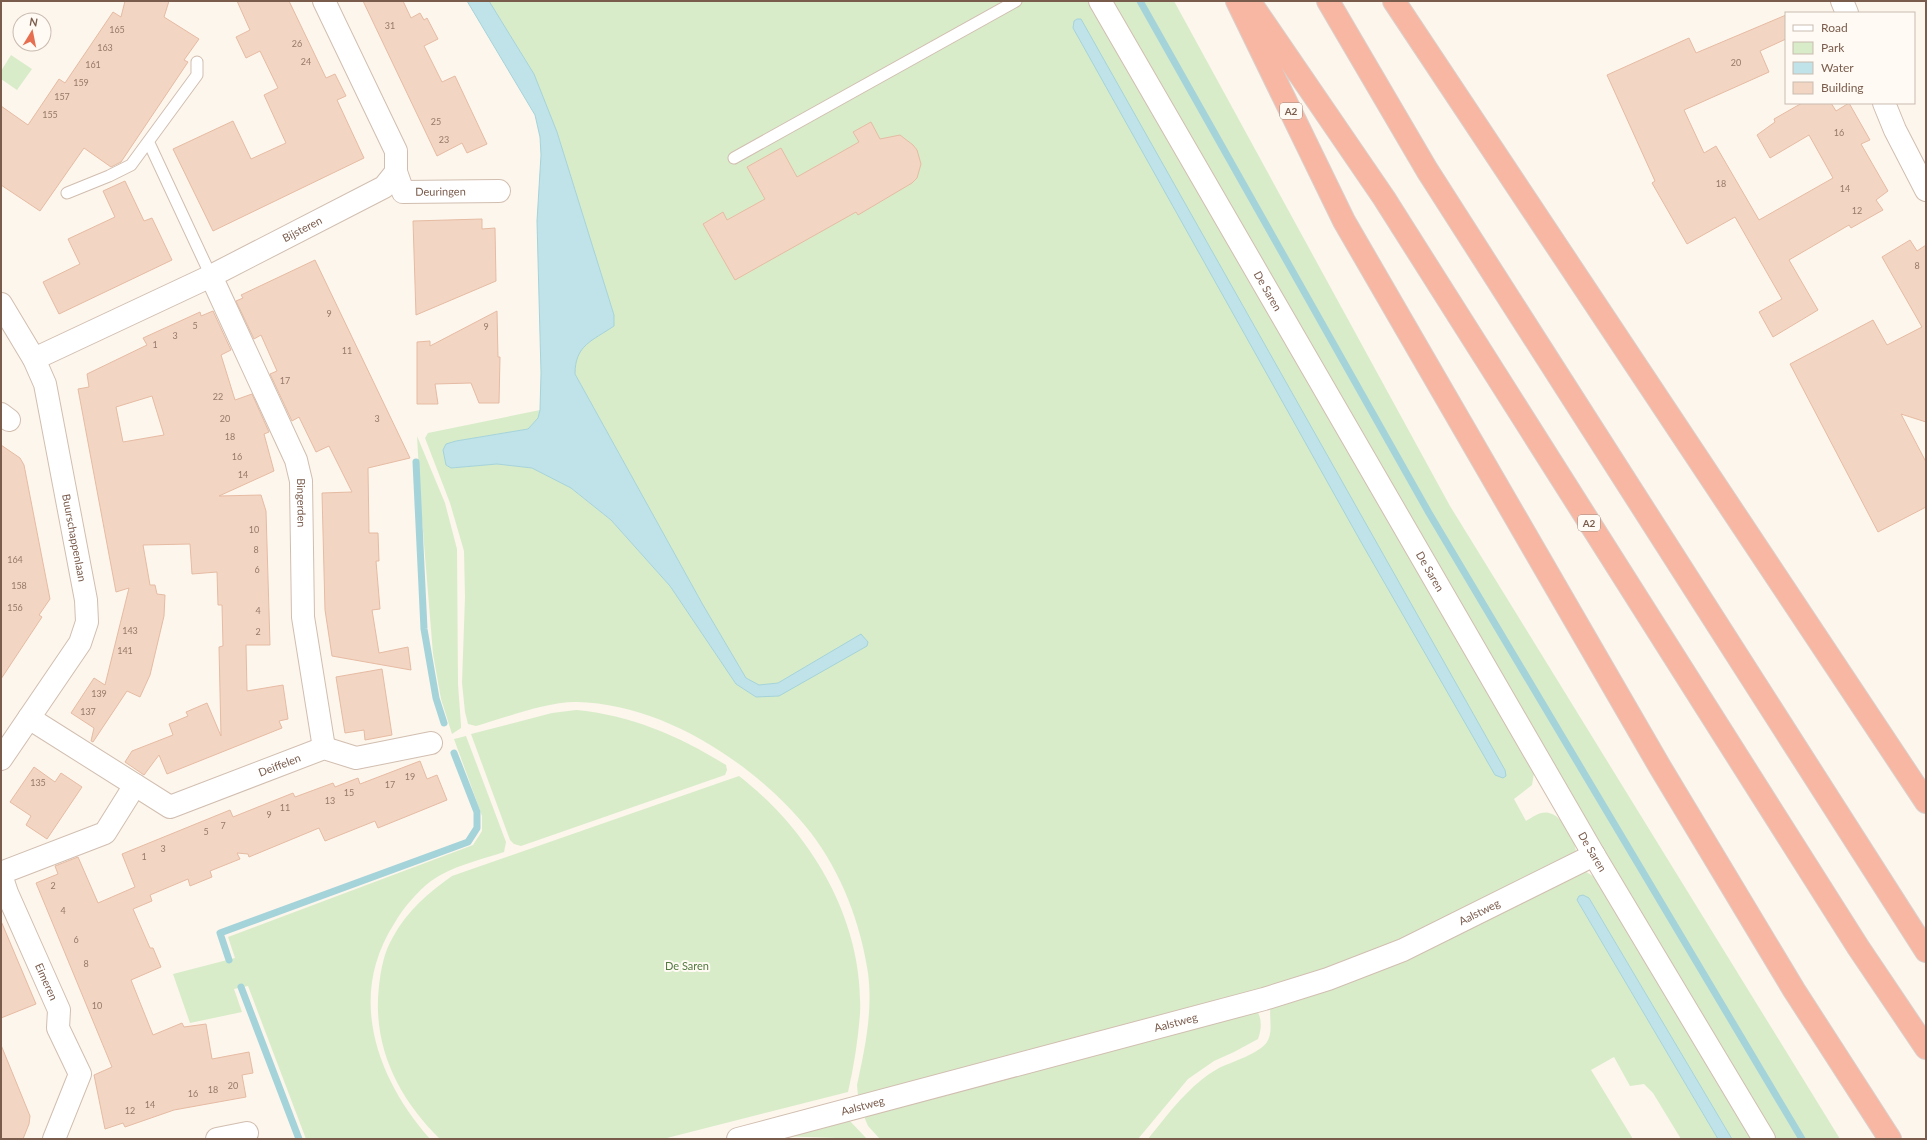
<svg xmlns="http://www.w3.org/2000/svg" width="1927" height="1140" viewBox="0 0 1927 1140" font-family="Lato,sans-serif">
	<style>
		.green { fill: #d8ecc9; fill-rule: evenodd }
		.water { fill: #bfe3e8; stroke: #a5d3da }
		.lines { fill: none; stroke-linecap: round; stroke-linejoin: round }
		.stream { stroke: #a5d3da; stroke-width: 7 }
		.building { fill: #f3d5c3; stroke: #e6bba3; fill-rule: evenodd }
		.lane-casing { stroke: #d1beb0; stroke-width: 13 }
		.street-casing { stroke: #d1beb0; stroke-width: 24 }
		.highway-casing { stroke: #dad1cd; stroke-width: 24 }
		.lane { stroke: #fff; stroke-width: 11 }
		.street { stroke: #fff; stroke-width: 22 }
		.highway { stroke: #f7b7a3; stroke-width: 22 }
		.labels { text-anchor: middle; stroke-width: 4; stroke-linejoin: round; paint-order: stroke }
		.number-label { font-size: 9px; fill: #987a6a }
		.shield { fill: #fffaf3; stroke: #a28b7f; stroke-width: 1 }
		.shield-label { font-size: 10px; font-weight: bold; fill: #7a5c4d }
		.street-label { font-size: 11px; fill: #7a5c4d; stroke: #fffaf3 }
		.park-label { font-size: 11px; fill: #537a41; stroke: #fffaf3 }
	</style>
	<rect width="100%" height="100%" fill="#fdf6ec"/>
	<path class="green" d="M 489,1 L 1088,1 L 1534,773 L 1532,785 L 1514,799 L 1526,821 C 1533,817 1540,811 1549,813 C 1562,815 1577,842 1576,854 L 1514,890 L 1325,973 L 864,1101 L 858,1096 L 857,1085 C 865,1048 873,1011 868,973 C 861,924 841,872 811,833 C 757,765 665,704 577,702 C 548,701 505,718 476,726 L 468,724 L 465,712 L 462,683 L 465,597 L 464,551 L 450,503 L 425,438 L 428,433 L 540,410 L 538,418 L 528,429 L 456,441 L 443,450 L 446,465 L 451,468 L 497,464 L 532,468 L 571,488 L 611,520 L 670,586 L 736,684 L 756,697 L 861,635 L 778,683 L 759,685 L 746,678 L 703,605 L 575,374 C 575,344 592,341 614,326 L 614,315 L 557,132 L 534,74 ZM 1077,19 L 1081,20 L 1505,770 L 1073,24 Z
		M 1111,1 L 1174,1 L 1450,506 L 1840,1139 L 1776,1139 L 1600,844 Z
		M 11,55 L 32,69 L 17,90 L 1,79 L 1,71 Z
		M 417,436 L 445,503 L 457,549 L 458,684 L 461,725 L 461,728 L 452,734 L 441,699 L 433,654 L 421,507 Z
		M 576,710 C 631,715 679,736 726,765 L 727,770 L 725,775 L 521,846 L 514,844 L 510,840 L 471,734 L 552,713 Z
		M 466,736 L 506,842 L 504,852 C 480,860 452,866 431,881 C 417,892 403,908 394,924 C 347,997 377,1079 430,1139 L 306,1139 L 248,986 L 234,989 L 242,1012 L 190,1023 L 173,974 L 235,958 L 228,937 L 473,845 L 482,831 L 482,816 L 454,739 Z
		M 739,776 C 811,832 864,920 860,1014 C 858,1040 854,1066 848,1092 L 663,1139 L 440,1139 C 398,1098 372,1046 379,986 C 381,969 384,952 393,937 C 407,911 429,892 452,876 Z
		M 1583,870 L 1596,878 L 1752,1139 L 1732,1139 L 1589,898 L 1577,900 L 1718,1139 L 1681,1139 L 1653,1093 L 1644,1084 L 1630,1086 L 1614,1057 L 1591,1070 L 1633,1139 L 1148,1139 C 1169,1113 1190,1084 1219,1068 C 1232,1062 1260,1053 1267,1042 C 1274,1031 1268,1016 1271,1003 Z
		M 1256,1009 C 1262,1018 1262,1028 1258,1039 L 1234,1052 L 1214,1061 L 1188,1079 L 1138,1139 L 880,1139 L 868,1126 L 863,1114 Z
		M 848,1119 L 867,1139 L 777,1136 Z"/>
	<path class="water" d="M 467,1 L 489,1 L 534,74 L 557,132 L 614,315 L 614,326 C 592,341 575,345 575,374 L 703,605 L 746,678 L 759,685 L 778,683 L 861,634 L 868,642 L 867,646 L 779,696 L 756,697 L 736,684 L 670,586 L 611,520 L 571,488 L 532,468 L 497,464 L 451,468 L 446,465 L 443,450 L 446,444 L 456,441 L 528,429 L 538,418 L 540,410 L 541,373 L 537,221 L 541,155 L 540,137 L 535,115 Z
		M 1077,19 L 1081,19 L 1505,770 L 1506,776 L 1503,778 L 1495,775 L 1361,542 L 1073,28 L 1074,21 Z
		M 1583,895 L 1589,898 L 1732,1139 L 1718,1139 L 1577,900 L 1579,896 Z"/>
	<g class="lines">
		<path class="stream" d="M 1140,1 L 1429,513 L 1802,1139
			M 416,462 L 424,629 L 436,698 L 444,723
			M 229,960 L 220,933 L 468,842 L 477,828 L 477,812 L 454,753
			M 241,987 L 299,1139"/>
	</g>
	<path class="building" d="M 125,1 L 169,1 L 164,17 L 199,39 L 184,60 L 188,62 L 121,162 L 111,167 L 84,148 L 40,211 L 1,185 L 1,106 L 28,125 L 59,79 L 65,83 L 113,12 L 121,17 Z
		M 237,1 L 289,1 L 326,78 L 335,74 L 346,96 L 337,100 L 364,158 L 213,231 L 173,149 L 233,121 L 251,159 L 286,143 L 264,95 L 278,88 L 260,51 L 246,58 L 236,37 L 250,30 Z
		M 363,1 L 403,1 L 411,18 L 420,13 L 424,20 L 427,18 L 438,39 L 424,46 L 442,82 L 455,76 L 487,144 L 467,153 L 462,143 L 437,156 Z
		M 1786,15 L 1786,39 L 1760,51 L 1769,72 L 1684,110 L 1704,153 L 1716,146 L 1759,220 L 1833,178 L 1809,135 L 1770,158 L 1757,135 L 1775,122 L 1774,119 L 1802,103 L 1831,103 L 1836,111 L 1849,103 L 1870,140 L 1861,144 L 1888,191 L 1876,200 L 1883,210 L 1851,228 L 1849,225 L 1789,260 L 1818,310 L 1773,337 L 1759,312 L 1782,299 L 1735,217 L 1687,244 L 1652,183 L 1655,181 L 1607,75 L 1689,38 L 1696,53 Z
		M 871,122 L 880,139 L 900,135 L 913,145 L 917,150 L 921,164 L 917,178 L 912,183 L 858,215 L 856,212 L 735,280 L 703,224 L 723,212 L 727,220 L 765,199 L 747,167 L 781,148 L 797,177 L 859,142 L 853,132 Z
		M 125,181 L 144,221 L 152,218 L 172,260 L 59,314 L 43,282 L 80,264 L 68,239 L 115,217 L 103,191 Z
		M 482,219 L 482,229 L 495,228 L 496,281 L 416,315 L 413,221 Z
		M 1910,240 L 1917,251 L 1926,245 L 1926,422 L 1901,414 L 1926,462 L 1926,507 L 1878,532 L 1790,364 L 1873,320 L 1887,345 L 1922,327 L 1882,257 Z
		M 315,260 L 410,458 L 368,468 L 369,533 L 378,533 L 379,561 L 376,561 L 380,609 L 372,610 L 379,653 L 408,647 L 411,670 L 332,656 L 325,610 L 322,493 L 352,492 L 329,446 L 316,452 L 299,417 L 292,421 L 270,374 L 277,371 L 261,335 L 254,339 L 236,301 L 243,298 L 241,295 Z
		M 213,311 L 231,350 L 221,355 L 235,400 L 252,394 L 269,432 L 264,434 L 274,471 L 219,496 L 261,495 L 266,511 L 270,645 L 246,645 L 247,691 L 283,685 L 288,719 L 279,721 L 282,728 L 167,774 L 159,755 L 144,775 L 125,762 L 132,751 L 173,735 L 169,724 L 188,716 L 186,712 L 207,703 L 221,736 L 219,647 L 223,646 L 222,605 L 218,605 L 217,572 L 192,574 L 190,544 L 143,545 L 150,585 L 155,585 L 157,594 L 165,595 L 164,616 L 150,675 L 140,697 L 127,691 L 93,742 L 91,741 L 94,728 L 71,713 L 94,678 L 105,685 L 129,588 L 116,592 L 78,389 L 89,387 L 87,374 L 147,345 L 143,338 L 200,312 L 201,316 ZM 152,396 L 164,435 L 123,442 L 116,407 Z
		M 497,311 L 498,357 L 500,357 L 499,403 L 479,403 L 471,383 L 435,384 L 438,404 L 417,404 L 417,342 L 430,341 L 430,346 Z
		M 1,445 L 20,458 L 24,465 L 50,599 L 39,615 L 42,617 L 1,679 Z
		M 382,669 L 392,735 L 365,740 L 364,730 L 345,733 L 336,677 Z
		M 420,761 L 427,779 L 437,775 L 447,800 L 378,828 L 375,821 L 325,841 L 319,828 L 249,857 L 248,854 L 237,853 L 240,859 L 210,871 L 212,877 L 190,886 L 188,879 L 150,895 L 152,901 L 133,909 L 150,948 L 153,948 L 161,967 L 131,980 L 153,1035 L 182,1023 L 184,1027 L 206,1024 L 212,1059 L 249,1052 L 253,1073 L 242,1075 L 246,1097 L 174,1110 L 125,1127 L 123,1123 L 105,1129 L 94,1075 L 112,1067 L 36,883 L 58,874 L 55,866 L 78,857 L 98,903 L 135,887 L 122,854 L 230,810 L 233,817 L 293,793 L 295,797 L 333,783 L 335,787 L 358,778 L 360,784 Z
		M 34,767 L 55,782 L 61,773 L 82,787 L 47,839 L 26,825 L 31,816 L 10,802 Z
		M 1,921 L 36,1004 L 1,1018 Z
		M 1,1045 L 30,1116 L 29,1124 L 23,1139 L 1,1139 Z"/>
	<g class="lines">
		<defs>
			<path id="lane" d="M 149,143 L 211,276
				M 734,158 L 1016,1
				M 67,193 L 109,176 L 131,165 L 197,75 L 197,62"/>
			<g id="street">
				<path id="s1" d="M 324,1 L 396,151 L 396,172 L 403,192 L 499,191"/>
				<path id="s2" d="M 1100,1 L 1594,855 L 1764,1139"/>
				<path d="M 1842,1 L 1847,13"/>
				<path d="M 1884,103 L 1895,130 L 1926,190"/>
				<path id="s3" d="M 211,276 L 296,460 L 301,481 L 303,617 L 324,748"/>
				<path id="s4" d="M 1,304 L 34,359 L 45,384 L 86,600 L 87,622 L 80,643 L 1,759"/>
				<path id="s5" d="M 34,359 L 211,276 L 384,187 L 396,172"/>
				<path d="M 1,414 L 9,420"/>
				<path id="s6" d="M 29,718 L 170,807 L 324,748 L 356,758 L 431,743"/>
				<path d="M 1,873 L 105,833 L 135,785"/>
				<path id="s7" d="M 1,875 L 7,893 L 59,1010 L 58,1028 L 80,1074 L 54,1139"/>
				<path d="M 217,1139 L 247,1133"/>
				<path id="s8" d="M 738,1139 L 1264,999 L 1328,979 L 1403,950 L 1594,855"/>
			</g>
			<path id="highway" d="M 1237,1 L 1344,221 L 1660,767 L 1794,990 L 1890,1139
				M 1328,1 L 1427,170 L 1926,951
				M 1394,1 L 1926,802
				M 1250,2 L 1384,198 L 1858,947 L 1926,1048"/>
		</defs>
		<use href="#lane" class="lane-casing"/>
		<use href="#street" class="street-casing"/>
		<use href="#highway" class="highway-casing"/>
		<use href="#lane" class="lane"/>
		<use href="#street" class="street"/>
		<use href="#highway" class="highway"/>
	</g>
	<g class="labels">
		<g class="number-label">
			<text x="390" y="29">31</text>
			<text x="117" y="33">165</text>
			<text x="297" y="47">26</text>
			<text x="105" y="51">163</text>
			<text x="306" y="65">24</text>
			<text x="1736" y="66">20</text>
			<text x="93" y="68">161</text>
			<text x="81" y="86">159</text>
			<text x="62" y="100">157</text>
			<text x="50" y="118">155</text>
			<text x="436" y="125">25</text>
			<text x="1839" y="136">16</text>
			<text x="444" y="143">23</text>
			<text x="1721" y="187">18</text>
			<text x="1845" y="192">14</text>
			<text x="1857" y="214">12</text>
			<text x="1917" y="269">8</text>
			<text x="329" y="317">9</text>
			<text x="195" y="329">5</text>
			<text x="486" y="330">9</text>
			<text x="175" y="339">3</text>
			<text x="155" y="348">1</text>
			<text x="347" y="354">11</text>
			<text x="285" y="384">17</text>
			<text x="218" y="400">22</text>
			<text x="225" y="422">20</text>
			<text x="377" y="422">3</text>
			<text x="230" y="440">18</text>
			<text x="237" y="460">16</text>
			<text x="243" y="478">14</text>
			<text x="254" y="533">10</text>
			<text x="256" y="553">8</text>
			<text x="15" y="563">164</text>
			<text x="257" y="573">6</text>
			<text x="19" y="589">158</text>
			<text x="15" y="611">156</text>
			<text x="258" y="614">4</text>
			<text x="130" y="634">143</text>
			<text x="258" y="635">2</text>
			<text x="125" y="654">141</text>
			<text x="99" y="697">139</text>
			<text x="88" y="715">137</text>
			<text x="410" y="780">19</text>
			<text x="38" y="786">135</text>
			<text x="390" y="788">17</text>
			<text x="349" y="796">15</text>
			<text x="330" y="804">13</text>
			<text x="285" y="811">11</text>
			<text x="269" y="818">9</text>
			<text x="223" y="829">7</text>
			<text x="206" y="835">5</text>
			<text x="163" y="852">3</text>
			<text x="144" y="860">1</text>
			<text x="53" y="889">2</text>
			<text x="63" y="914">4</text>
			<text x="76" y="943">6</text>
			<text x="86" y="967">8</text>
			<text x="97" y="1009">10</text>
			<text x="233" y="1089">20</text>
			<text x="213" y="1093">18</text>
			<text x="193" y="1097">16</text>
			<text x="150" y="1108">14</text>
			<text x="130" y="1114">12</text>
		</g>
		<g class="shield">
			<rect x="1280" y="103" width="22" height="16" rx="3"/>
			<rect x="1578" y="515" width="22" height="16" rx="3"/>
		</g>
		<g class="shield-label">
			<text x="1291" y="115">A2</text>
			<text x="1589" y="527">A2</text>
		</g>
		<g class="street-label">
			<text dy="4" stroke="none"><textPath href="#s1" startOffset="246">Deuringen</textPath></text>
			<text dy="4" stroke="none"><textPath href="#s5" startOffset="298">Bijsteren</textPath></text>
			<text dy="4" stroke="none"><textPath href="#s2" startOffset="335">De Saren</textPath></text>
			<text dy="4" stroke="none"><textPath href="#s3" startOffset="246">Bingerden</textPath></text>
			<text dy="4" stroke="none"><textPath href="#s4" startOffset="248">Buurschappenlaan</textPath></text>
			<text dy="4" stroke="none"><textPath href="#s2" startOffset="659">De Saren</textPath></text>
			<text dy="4" stroke="none"><textPath href="#s6" startOffset="284">Deiffelen</textPath></text>
			<text dy="4" stroke="none"><textPath href="#s2" startOffset="983">De Saren</textPath></text>
			<text dy="4" stroke="none"><textPath href="#s8" startOffset="777">Aalstweg</textPath></text>
			<text dy="4" stroke="none"><textPath href="#s7" startOffset="116">Eimeren</textPath></text>
			<text dy="4" stroke="none"><textPath href="#s8" startOffset="453">Aalstweg</textPath></text>
			<text dy="4" stroke="none"><textPath href="#s8" startOffset="129">Aalstweg</textPath></text>
		</g>
		<g class="park-label">
			<text x="687" y="970">De Saren</text>
		</g>
	</g>
	<rect width="1927" height="1140" fill="none" stroke="#7a5c4d" stroke-width="4"/>
	<rect x="1785" y="12" width="130" height="92" fill="#fffaf3" stroke="#cabbb1"/>
	<rect x="1793" y="25" width="20" height="6" fill="#ffffff" stroke="#cabbb1"/>
	<text x="1821" y="32" font-size="12" fill="#7a5c4d">Road</text>
	<rect x="1793" y="42" width="20" height="12" fill="#d8ecc9" stroke="#cabbb1"/>
	<text x="1821" y="52" font-size="12" fill="#7a5c4d">Park</text>
	<rect x="1793" y="62" width="20" height="12" fill="#bfe3e8" stroke="#cabbb1"/>
	<text x="1821" y="72" font-size="12" fill="#7a5c4d">Water</text>
	<rect x="1793" y="82" width="20" height="12" fill="#f3d5c3" stroke="#cabbb1"/>
	<text x="1821" y="92" font-size="12" fill="#7a5c4d">Building</text>
	<g transform="translate(32 32) rotate(10)"><circle r="19" fill="#fffaf3" stroke="#cabbb1"/>
	<path d="M0-3L7 15L0 10L-7 15Z" fill="#e76f51"/>
	<text y="-6" font-size="11" font-weight="bold" text-anchor="middle" fill="#7a5c4d">N</text>
	</g>
</svg>
